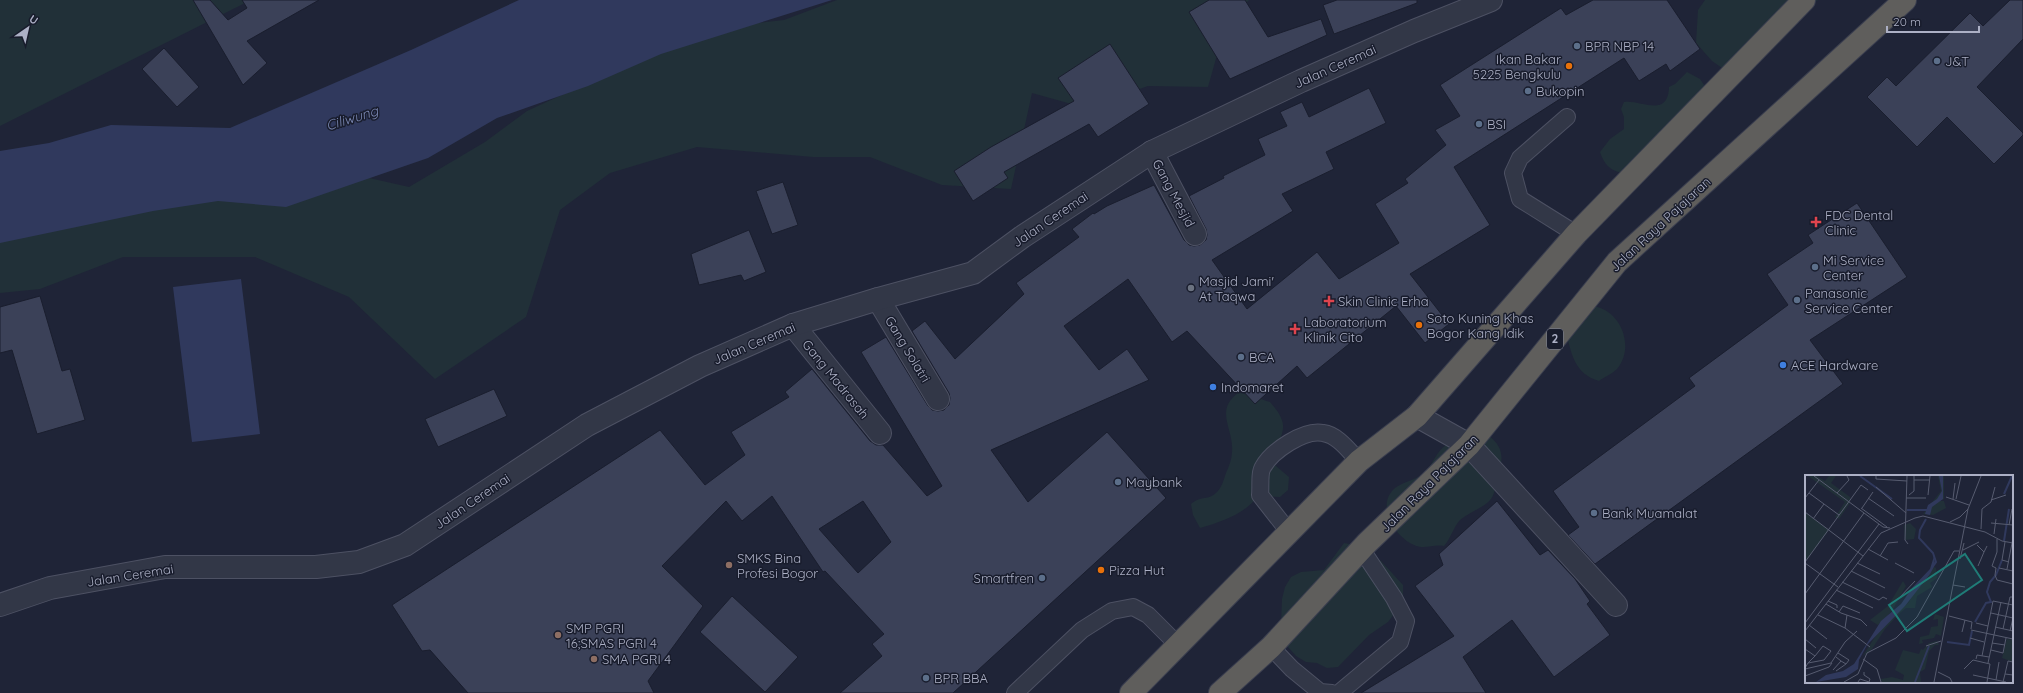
<svg xmlns="http://www.w3.org/2000/svg" width="2023" height="693" viewBox="0 0 2023 693" font-family="Quicksand,sans-serif">
	<style>
		.green { fill: #213038 }
		.water { fill: #30395d }
		.building { fill: #3b4158; stroke: #1a1e2e; fill-rule: evenodd }
		.lines { fill: none; stroke-linecap: round; stroke-linejoin: round }
		.service-casing { stroke: #4d5163; stroke-width: 18 }
		.minor-casing { stroke: #4d5163; stroke-width: 24 }
		.tertiary-casing { stroke: #4d5163; stroke-width: 24 }
		.trunk-casing { stroke: #3a3e4f; stroke-width: 24 }
		.service { stroke: #323747; stroke-width: 16 }
		.minor { stroke: #323747; stroke-width: 22 }
		.tertiary { stroke: #323747; stroke-width: 22 }
		.trunk { stroke: #5f5e5c; stroke-width: 22 }
		.service-dot { fill: #5c6f8a; stroke: #181c2c; stroke-width: 1.5 }
		.food-dot { fill: #e8710a; stroke: #181c2c; stroke-width: 1.5 }
		.health-dot { fill: #e0444e; stroke: #181c2c; stroke-width: 1.5 }
		.worship-dot { fill: #6b7280; stroke: #181c2c; stroke-width: 1.5 }
		.shop-dot { fill: #3f7fe0; stroke: #181c2c; stroke-width: 1.5 }
		.education-dot { fill: #8d6e63; stroke: #181c2c; stroke-width: 1.5 }
		.labels { text-anchor: middle; stroke-width: 3; stroke-linejoin: round; paint-order: stroke }
		.shield { fill: #181c2c; stroke: #808497; stroke-width: 1 }
		.shield-label { font-size: 12px; font-weight: bold; fill: #acb0c5 }
		.poi-label { font-size: 13px; fill: #acb0c5; stroke: #181c2c; text-anchor: start }
		.street-label { font-size: 13px; fill: #acb0c5; stroke: #181c2c }
		.water-label { font-size: 14px; font-style: italic; fill: #7a87b2; stroke: #181c2c }
		.inset-river { fill: none; stroke: #30395d; stroke-width: 2 }
		.inset-road { fill: none; stroke: #575c70; stroke-width: 1 }
		.view { fill: #1f7c77; fill-opacity: 0.15; stroke: #1f7c77; stroke-width: 2 }
		.inset-edge { fill: none; stroke: #acb0c5; stroke-width: 2 }
	</style>
	<rect width="100%" height="100%" fill="#1f2437"/>
	<path class="green" d="M 0,0 L 251,0 L 0,126 Z
		M 837,0 L 1249,0 L 1226,23 L 1208,87 L 1148,86 L 1086,108 L 1032,93 L 1011,189 L 942,185 L 870,157 L 813,157 L 697,147 L 610,173 L 560,210 L 526,317 L 435,379 L 349,297 L 255,257 L 123,257 L 40,289 L 0,293 L 0,234 L 356,175 L 409,187 L 485,142 L 527,111 L 590,82 L 666,41 L 741,25 L 784,20 Z
		M 1705,0 L 1818,0 L 1814,3 L 1799,5 L 1725,70 L 1712,61 L 1696,43 L 1698,10 Z
		M 1687,72 L 1700,79 L 1704,85 L 1703,92 L 1623,173 C 1610,171 1604,164 1600,152 L 1610,139 L 1624,129 L 1624,117 L 1621,109 L 1624,102 C 1640,99 1668,119 1669,87 L 1675,84 Z
		M 1591,306 C 1620,308 1636,346 1617,369 C 1612,374 1604,377 1599,381 C 1576,374 1572,357 1567,336 Z
		M 1238,393 C 1251,393 1258,399 1270,402 C 1293,428 1281,433 1270,461 L 1289,477 L 1288,490 L 1280,497 L 1258,496 C 1245,514 1221,522 1200,528 L 1193,515 L 1191,504 C 1202,495 1208,501 1217,492 C 1222,487 1224,479 1226,473 C 1229,466 1232,459 1232,452 C 1234,428 1214,411 1238,393 Z
		M 1488,435 C 1505,448 1503,459 1498,479 C 1496,485 1495,493 1491,499 C 1484,508 1469,512 1460,520 C 1453,528 1451,538 1444,546 C 1433,544 1424,550 1414,545 C 1395,537 1375,505 1395,488 C 1404,481 1417,480 1425,472 C 1433,464 1436,452 1446,445 C 1458,438 1474,438 1488,435 Z
		M 1344,543 L 1355,545 L 1381,561 L 1403,585 L 1403,596 L 1400,606 L 1388,622 L 1369,635 L 1338,667 L 1327,668 L 1317,663 L 1306,662 L 1296,656 L 1288,647 L 1281,624 L 1282,599 L 1285,587 L 1291,577 L 1301,572 L 1324,570 Z"/>
	<path class="water" d="M 519,0 L 832,0 L 661,54 L 588,86 L 497,118 L 428,158 L 286,207 L 218,201 L 153,211 L 0,243 L 0,151 L 49,143 L 111,125 L 230,128 L 411,50 Z
		M 241,279 L 260,434 L 192,442 L 173,287 Z"/>
	<path class="building" d="M 193,0 L 210,0 L 228,20 L 247,8 L 242,0 L 319,0 L 247,41 L 267,63 L 243,85 Z
		M 1209,0 L 1245,0 L 1268,37 L 1321,19 L 1327,35 L 1230,79 L 1189,12 Z
		M 1337,0 L 1417,0 L 1417,3 L 1334,34 L 1323,5 Z
		M 1593,0 L 1667,0 L 1700,49 L 1670,71 L 1666,64 L 1639,81 L 1624,58 L 1454,167 L 1490,225 L 1410,274 L 1449,324 L 1425,343 L 1396,306 L 1307,378 L 1297,366 L 1255,404 L 1187,331 L 1172,342 L 1128,279 L 1064,326 L 1099,370 L 1127,349 L 1149,380 L 991,450 L 1028,502 L 1107,432 L 1166,498 L 953,693 L 840,693 L 882,656 L 872,644 L 884,634 L 825,571 L 823,572 L 772,496 L 742,521 L 726,501 L 662,566 L 703,606 L 648,681 L 654,693 L 468,693 L 430,650 L 422,651 L 392,605 L 660,430 L 705,485 L 745,455 L 731,432 L 789,397 L 785,392 L 812,369 L 870,441 L 876,445 L 883,445 L 927,496 L 942,486 L 861,352 L 886,337 L 928,406 L 932,410 L 938,411 L 944,410 L 949,405 L 950,398 L 949,393 L 912,331 L 925,321 L 955,359 L 1024,294 L 1016,283 L 1079,237 L 1072,229 L 1093,213 L 1094,214 L 1107,206 L 1154,185 L 1184,240 L 1189,245 L 1194,246 L 1200,245 L 1206,240 L 1207,235 L 1206,229 L 1189,196 L 1224,178 L 1223,176 L 1265,155 L 1258,139 L 1287,126 L 1280,112 L 1302,102 L 1309,117 L 1369,88 L 1386,123 L 1326,152 L 1334,169 L 1282,194 L 1293,211 L 1212,260 L 1247,309 L 1317,252 L 1339,279 L 1399,243 L 1375,204 L 1408,183 L 1405,179 L 1446,145 L 1435,130 L 1460,116 L 1440,85 L 1561,8 L 1566,15 ZM 863,501 L 891,542 L 858,573 L 819,529 Z
		M 2010,0 L 2023,0 L 2023,39 L 1977,87 L 2023,133 L 2023,135 L 1994,164 L 1947,117 L 1917,147 L 1867,97 L 1887,77 L 1896,86 L 1970,13 L 1983,26 Z
		M 1110,44 L 1149,104 L 1098,137 L 1089,124 L 1004,172 L 1008,178 L 973,201 L 954,171 L 991,147 L 1074,101 L 1058,78 Z
		M 164,48 L 199,87 L 177,107 L 142,69 Z
		M 783,182 L 798,225 L 772,234 L 756,191 Z
		M 1857,203 L 1907,277 L 1810,340 L 1843,384 L 1595,564 L 1568,535 L 1579,527 L 1553,491 L 1695,386 L 1689,378 L 1788,305 L 1767,274 L 1813,243 L 1808,235 Z
		M 749,230 L 766,272 L 744,281 L 741,275 L 699,285 L 691,254 Z
		M 40,296 L 62,371 L 70,369 L 85,420 L 37,434 L 12,350 L 0,353 L 0,307 Z
		M 494,389 L 507,416 L 438,447 L 425,419 Z
		M 1497,501 L 1540,555 L 1548,550 L 1575,579 L 1590,601 L 1587,604 L 1610,635 L 1554,677 L 1512,620 L 1463,657 L 1486,693 L 1361,693 L 1454,636 L 1415,586 L 1443,565 L 1439,554 Z
		M 732,596 L 798,657 L 765,692 L 700,632 Z"/>
	<g class="lines">
		<defs>
			<path id="service" d="M 1567,117 L 1520,158 L 1513,173 L 1520,199 L 1576,234
				M 1289,532 L 1260,495 C 1261,487 1259,473 1263,467 C 1272,451 1304,429 1323,433 C 1338,435 1349,451 1359,461
				M 1271,647 L 1292,669 L 1320,692 L 1332,693
				M 1015,693 L 1082,630 L 1112,611 L 1133,607 L 1148,615 L 1178,645
				M 1339,693 L 1400,642 L 1406,621 L 1394,598 L 1364,553 L 1367,543"/>
			<path id="minor" d="M 1152,152 L 1195,234
				M 878,299 L 938,399
				M 793,325 L 880,433
				M 1417,416 L 1469,445 L 1616,605"/>
			<path id="tertiary" d="M 0,605 L 50,588 L 165,567 L 316,567 L 359,562 L 405,545 L 587,425 L 700,366 L 793,325 L 878,299 L 973,273 L 1022,237 L 1152,152 L 1301,81 L 1414,31 L 1491,0"/>
			<path id="trunk" d="M 1131,693 L 1359,461 L 1417,416 L 1576,234 L 1804,0
				M 1220,693 L 1271,647 L 1367,543 L 1469,445 L 1617,262 L 1905,0"/>
		</defs>
		<use href="#service" class="service-casing"/>
		<use href="#minor" class="minor-casing"/>
		<use href="#tertiary" class="tertiary-casing"/>
		<use href="#trunk" class="trunk-casing"/>
		<use href="#service" class="service"/>
		<use href="#minor" class="minor"/>
		<use href="#tertiary" class="tertiary"/>
		<use href="#trunk" class="trunk"/>
	</g>
	<g class="service-dot">
		<circle cx="1577" cy="46" r="4"/>
		<circle cx="1937" cy="61" r="4"/>
		<circle cx="1528" cy="91" r="4"/>
		<circle cx="1479" cy="124" r="4"/>
		<circle cx="1815" cy="267" r="4"/>
		<circle cx="1797" cy="300" r="4"/>
		<circle cx="1241" cy="357" r="4"/>
		<circle cx="1118" cy="482" r="4"/>
		<circle cx="1594" cy="513" r="4"/>
		<circle cx="1042" cy="578" r="4"/>
		<circle cx="926" cy="678" r="4"/>
	</g>
	<g class="food-dot">
		<circle cx="1569" cy="66" r="4"/>
		<circle cx="1419" cy="325" r="4"/>
		<circle cx="1101" cy="570" r="4"/>
	</g>
	<g class="health-dot">
		<path d="M1814 216h4v4h4v4h-4v4h-4v-4h-4v-4h4z"/>
		<path d="M1327 295h4v4h4v4h-4v4h-4v-4h-4v-4h4z"/>
		<path d="M1293 323h4v4h4v4h-4v4h-4v-4h-4v-4h4z"/>
	</g>
	<circle class="worship-dot" cx="1191" cy="288" r="4"/>
	<g class="shop-dot">
		<circle cx="1783" cy="365" r="4"/>
		<circle cx="1213" cy="387" r="4"/>
	</g>
	<g class="education-dot">
		<circle cx="729" cy="565" r="4"/>
		<circle cx="558" cy="635" r="4"/>
		<circle cx="594" cy="659" r="4"/>
	</g>
	<g class="labels">
		<rect class="shield" x="1547" y="329" width="16" height="20" rx="3"/>
		<g class="shield-label">
			<text x="1555" y="343">2</text>
		</g>
		<g class="poi-label">
			<text x="1585" y="51">BPR NBP 14</text>
			<text x="1561" y="64" text-anchor="end">Ikan Bakar<tspan x="1561" dy="15">5225 Bengkulu</tspan></text>
			<text x="1945" y="66">J&amp;T</text>
			<text x="1536" y="96">Bukopin</text>
			<text x="1487" y="129">BSI</text>
			<text x="1825" y="220">FDC Dental<tspan x="1825" dy="15">Clinic</tspan></text>
			<text x="1823" y="265">Mi Service<tspan x="1823" dy="15">Center</tspan></text>
			<text x="1199" y="286">Masjid Jami'<tspan x="1199" dy="15">At Taqwa</tspan></text>
			<text x="1805" y="298">Panasonic<tspan x="1805" dy="15">Service Center</tspan></text>
			<text x="1338" y="306">Skin Clinic Erha</text>
			<text x="1427" y="323">Soto Kuning Khas<tspan x="1427" dy="15">Bogor Kang Idik</tspan></text>
			<text x="1304" y="327">Laboratorium<tspan x="1304" dy="15">Klinik Cito</tspan></text>
			<text x="1249" y="362">BCA</text>
			<text x="1791" y="370">ACE Hardware</text>
			<text x="1221" y="392">Indomaret</text>
			<text x="1126" y="487">Maybank</text>
			<text x="1602" y="518">Bank Muamalat</text>
			<text x="737" y="563">SMKS Bina<tspan x="737" dy="15">Profesi Bogor</tspan></text>
			<text x="1109" y="575">Pizza Hut</text>
			<text x="1034" y="583" text-anchor="end">Smartfren</text>
			<text x="566" y="633">SMP PGRI<tspan x="566" dy="15">16;SMAS PGRI 4</tspan></text>
			<text x="602" y="664">SMA PGRI 4</text>
			<text x="934" y="683">BPR BBA</text>
		</g>
		<g class="street-label">
			<text transform="translate(1335 66) rotate(-24)" y="5">Jalan Ceremai</text>
			<text transform="translate(1174 193) rotate(62)" y="5">Gang Mesjid</text>
			<text transform="translate(1050 219) rotate(-34)" y="5">Jalan Ceremai</text>
			<text transform="translate(1660 224) rotate(-43)" y="5">Jalan Raya Pajajaran</text>
			<text transform="translate(754 343) rotate(-23)" y="5">Jalan Ceremai</text>
			<text transform="translate(908 349) rotate(59)" y="5">Gang Solatri</text>
			<text transform="translate(836 379) rotate(51)" y="5">Gang Madrasah</text>
			<text transform="translate(1429 483) rotate(-45)" y="5">Jalan Raya Pajajaran</text>
			<text transform="translate(472 501) rotate(-34)" y="5">Jalan Ceremai</text>
			<text transform="translate(130 575) rotate(-9)" y="5">Jalan Ceremai</text>
		</g>
		<g class="water-label">
			<text transform="translate(352 118) rotate(-17)" y="5">Ciliwung</text>
		</g>
	</g>
	<g transform="translate(1805 475)">
		<rect width="208" height="208" fill="#1f2437"/>
		<path d="M 3,1 L 12,1 L 20,6 L 24,1 L 31,1 L 26,8 L 45,22 L 45,28 L 34,44 L 30,42 L 40,27 ZM 133,1 L 139,1 L 139,24 L 134,26 L 139,26 L 141,33 L 128,40 L 118,39 L 136,16 ZM 1,38 L 24,55 L 0,87 L 0,40 ZM 105,48 L 111,54 L 109,64 L 100,65 L 99,50 ZM 129,92 L 131,93 L 132,103 L 125,108 L 127,112 L 112,121 L 110,133 L 101,133 L 96,137 L 80,154 L 67,174 L 58,181 L 73,157 L 104,127 L 110,115 ZM 98,106 L 101,111 L 87,136 L 73,150 L 65,145 L 83,131 ZM 130,139 L 139,142 L 136,161 L 131,159 L 129,163 L 117,165 L 118,168 L 114,169 L 115,162 L 124,160 L 126,152 L 133,151 L 133,144 L 128,145 ZM 202,164 L 208,165 L 208,187 L 197,183 ZM 132,166 L 134,170 L 130,170 L 124,176 L 120,194 L 115,197 L 116,207 L 77,207 L 76,204 L 87,202 L 98,205 L 99,200 L 90,195 L 98,175 L 114,179 L 116,174 L 118,175 L 124,168 Z" fill="#213038"/>
		<path d="M 134,1 L 138,1 L 138,24 L 127,32 L 125,40 L 120,39 L 123,30 L 132,24 L 137,16 ZM 129,81 L 130,90 L 125,99 L 100,131 L 62,170 L 54,185 L 53,194 L 41,202 L 11,207 L 21,200 L 38,196 L 49,189 L 76,146 L 96,129 L 107,113 L 125,94 Z" fill="#30395d"/>
		<path class="inset-river" d="M 55,1 L 87,24M 199,19 L 207,1M 102,35 L 123,35M 121,44 L 115,55 L 114,63 L 128,78 L 131,87 L 129,90M 199,66 L 204,34M 170,147 L 181,128 L 186,127 L 182,117 L 185,107 L 191,100 L 197,85M 142,167 L 164,170 L 167,156M 110,207 L 124,171"/>
		<path class="inset-road" d="M 9,1 L 78,52 L 85,53M 71,1 L 71,4 L 102,6M 102,1 L 100,65 L 103,69M 109,5 L 125,5M 71,12 L 101,38M 4,18 L 34,40M 32,18 L 44,5 L 42,1M 104,20 L 109,16 L 109,1M 123,20 L 125,1M 141,22 L 164,30M 0,23 L 14,5M 63,23 L 89,41M 101,23 L 121,23M 148,24 L 150,8M 151,24 L 156,1M 186,25 L 201,20M 56,33 L 82,52M 57,33 L 68,17M 0,37 L 58,81M 8,44 L 19,29M 145,47 L 155,42 L 163,34M 186,48 L 208,50M 204,50 L 207,34M 176,54 L 177,34 L 186,27 L 190,12M 189,59 L 191,44M 192,64 L 192,77 L 187,91 L 191,93 L 190,100 L 192,105 L 208,109M 200,67 L 197,85 L 204,87M 172,70 L 179,77 L 182,71M 63,74 L 83,85M 158,75 L 174,67M 75,81 L 83,68 L 93,67M 155,84 L 159,68M 0,87 L 56,10 L 63,15M 0,88 L 33,112M 52,88 L 75,99M 90,88 L 109,98M 173,91 L 179,77M 194,93 L 208,96M 202,94 L 208,63M 46,96 L 80,113M 37,107 L 74,125 L 78,122 L 82,124M 148,110 L 160,112M 31,115 L 68,133M 0,119 L 59,38M 95,122 L 110,106M 23,126 L 32,130 L 32,133M 21,129 L 36,138 L 56,145 L 62,151M 34,137 L 38,131 L 55,138M 186,138 L 208,143M 13,140 L 40,153 L 65,172M 144,141 L 167,147 L 166,154M 0,148 L 74,49M 171,148 L 183,151M 4,150 L 22,164M 190,152 L 208,156M 40,153 L 42,140M 198,154 L 205,122 L 208,122M 166,155 L 208,164M 0,156 L 76,58 L 110,43 L 118,41 L 180,57 L 197,66 L 208,68M 205,156 L 208,143M 157,157 L 160,145M 165,163 L 179,167M 0,164 L 11,173M 187,168 L 200,170M 121,171 L 136,166M 0,174 L 10,181M 186,175 L 198,178 L 201,163M 33,178 L 44,185 L 41,189M 177,181 L 188,126 L 208,130M 58,184 L 72,194 L 76,207M 171,184 L 172,180 L 184,182M 183,188 L 196,127M 0,193 L 3,188 L 10,181 L 18,171 L 26,176 L 19,185 L 3,188M 0,194 L 26,188 L 40,167 L 52,156M 159,194 L 168,185 L 185,189 L 182,207M 28,195 L 36,186 L 31,182M 31,196 L 41,189 L 36,186M 59,197 L 59,200 L 65,204 L 64,207M 133,197 L 145,203 L 147,207M 200,199 L 203,186 L 208,187M 168,200 L 201,207M 0,201 L 24,192 L 27,188M 191,205 L 194,187M 39,207 L 53,199 L 62,178 L 91,163 L 112,142 L 149,76 L 154,76M 53,207 L 55,204 L 64,207M 129,207 L 163,34 L 176,1M 198,207 L 200,199 L 208,200"/>
		<path class="view" d="M 160,79 L 177,105 L 102,156 L 84,130 Z"/>
		<rect width="208" height="208" class="inset-edge"/>
	</g>
	<g transform="translate(28 28) rotate(34)" stroke="#181c2c" stroke-width="3" paint-order="stroke">
	<path d="M0-3L7 15L0 10L-7 15Z" fill="#acb0c5"/>
	<text y="-6" font-size="11" font-weight="bold" text-anchor="middle" fill="#acb0c5">U</text>
	</g>
	<path d="M1887 26v6h92v-6" fill="none" stroke="#acb0c5" stroke-width="2"/>
	<text x="1893" y="26" font-size="12" fill="#acb0c5" stroke="#181c2c" stroke-width="3" paint-order="stroke">20 m</text>
</svg>
